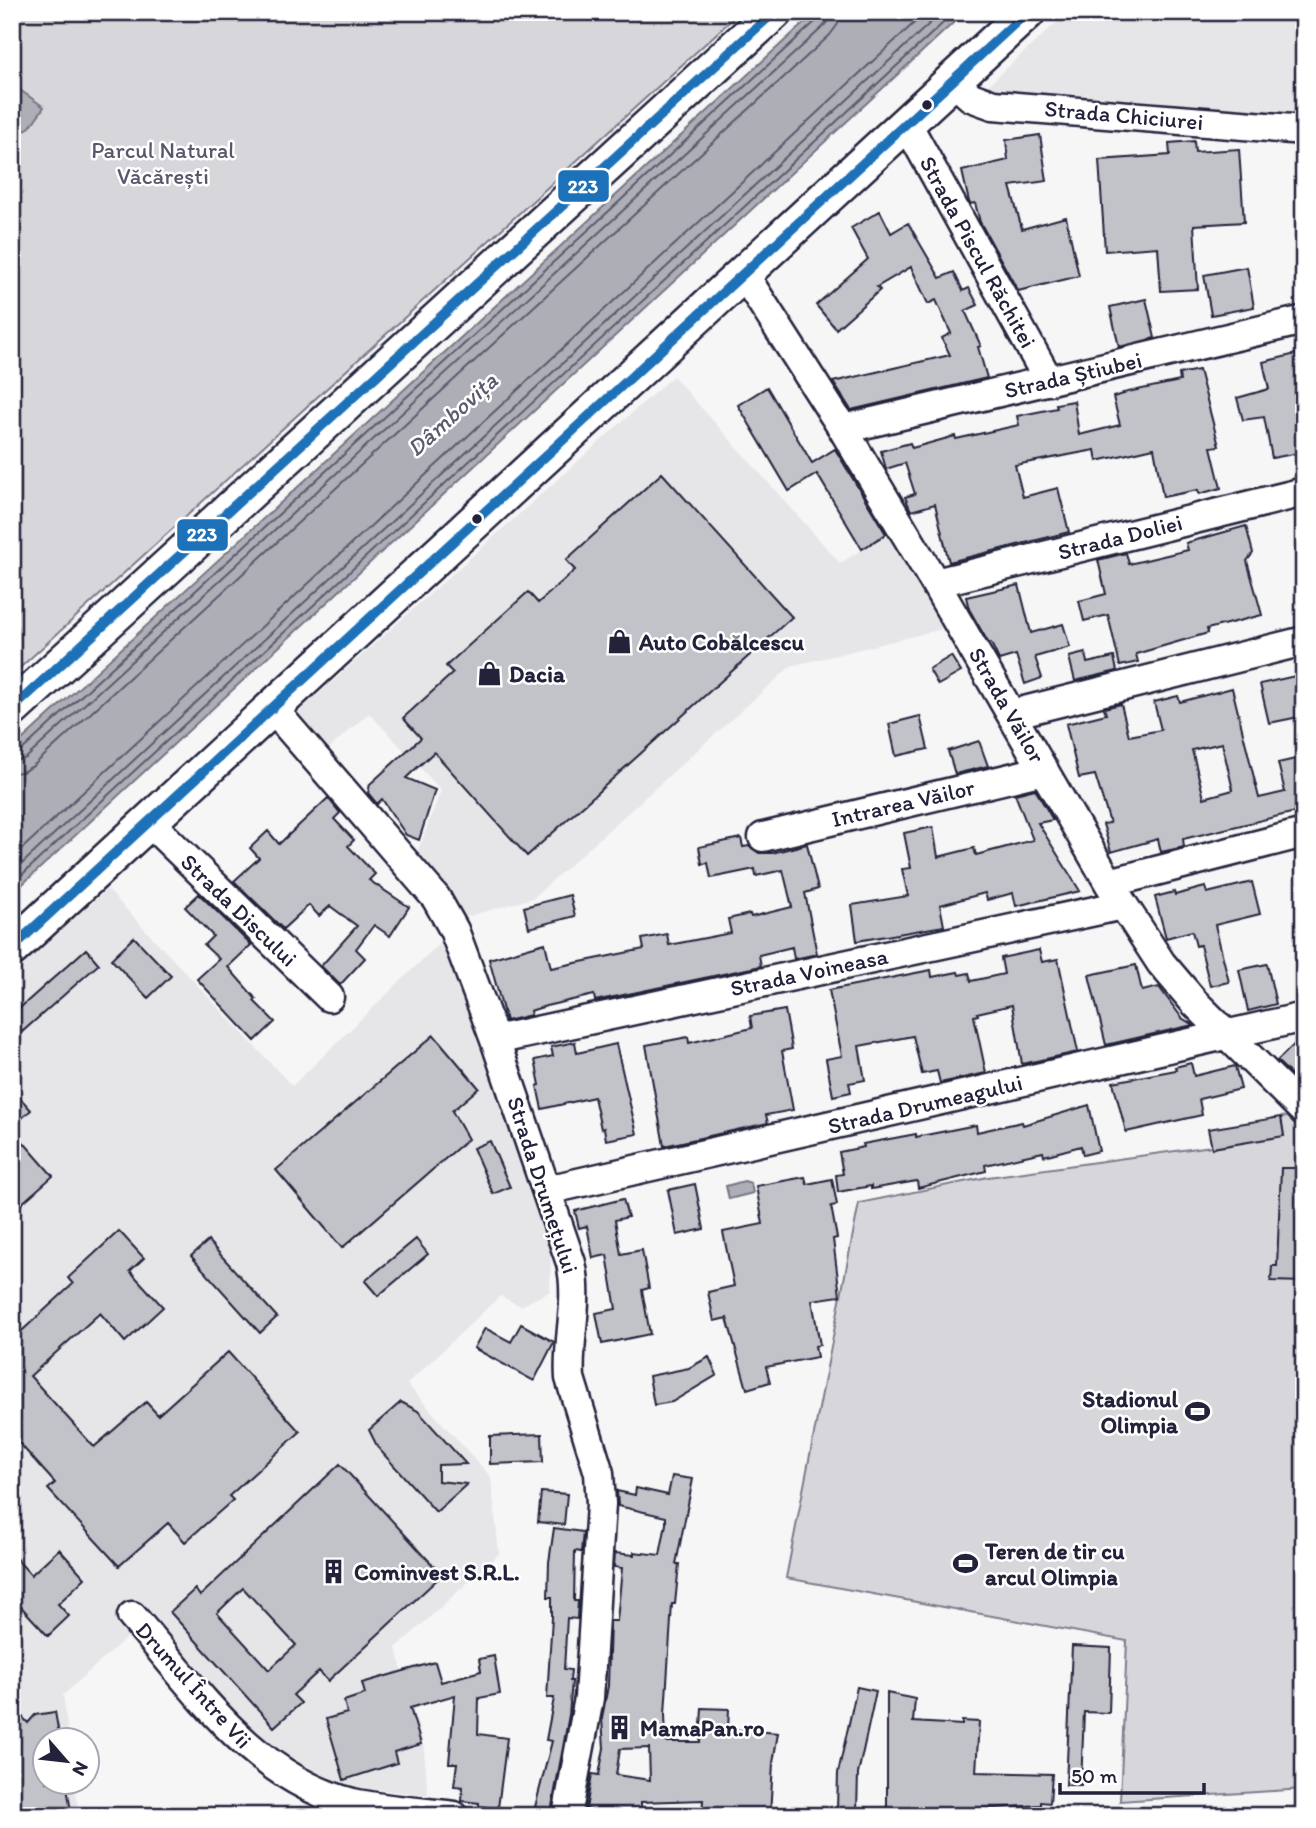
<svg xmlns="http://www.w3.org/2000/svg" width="1316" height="1828" viewBox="0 0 1316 1828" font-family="Itim,sans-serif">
<rect width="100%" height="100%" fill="#f6f6f7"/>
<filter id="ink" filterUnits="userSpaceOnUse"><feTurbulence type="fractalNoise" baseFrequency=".0143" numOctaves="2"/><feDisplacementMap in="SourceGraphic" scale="14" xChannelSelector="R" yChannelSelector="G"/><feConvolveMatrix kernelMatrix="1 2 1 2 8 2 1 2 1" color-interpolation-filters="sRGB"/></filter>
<g filter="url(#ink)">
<path fill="#e6e6e9" d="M1068 12H1304V119L984 89Z
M673 376 840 563 890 533 946 628 791 666 533 898 458 919 414 861 441 790 369 713 327 750 295 715Z
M107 889 292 1086 444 939 551 1248 550 1291 521 1306 500 1296 407 1384 491 1477 499 1554 396 1648 424 1748 428 1795 334 1785 270 1756 146 1620 63 1695 69 1740 46 1741V1783H74L79 1816H12V975Z"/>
<path fill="#d7d7db" stroke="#7c7c8b" stroke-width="2" d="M12 12H740L12 675Z
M1304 1115V1789L1120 1801 1127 1641 786 1578 859 1203 988 1177 1284 1136 1281 1117Z"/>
<path fill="#aeaeb7" stroke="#767685" stroke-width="2" d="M816 12H965L12 894V749Z
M20 90 44 107 30 127 12 138V91Z
M744 1181 751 1183 753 1193 729 1199 726 1186Z"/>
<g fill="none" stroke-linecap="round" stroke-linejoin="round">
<path stroke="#5a5a6d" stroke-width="2" d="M12 754 20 752 817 20 820 12
M12 762 26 758 823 27 828 21 829 12
M12 773 22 772 33 766 830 35 838 24 839 12
M12 858 926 12
M12 873 942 12
M12 884 955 12"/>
</g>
<path fill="#c2c2c9" stroke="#22223b" stroke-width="2" fill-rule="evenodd" d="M1040 135 1047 181 1010 186 1022 229 1066 217 1079 276 1018 291 980 222 975 203 970 204 969 202 962 171 1008 160 1006 140Z
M1194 141 1195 152 1239 149 1244 222 1194 225 1198 289 1161 291 1158 247 1105 251 1099 160 1170 155 1169 143Z
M880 211 891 233 908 223 940 278 954 272 963 291 969 288 978 305 965 311 981 346 978 347 987 378 851 410 833 382 950 355 942 338 951 333 936 300 928 304 911 267 877 287 880 290 836 329 816 305 868 259 851 228Z
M1247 267 1254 307 1211 315 1204 275Z
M1146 299 1155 338 1119 347 1110 307Z
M1304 352V452L1272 458 1264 417 1243 420 1237 398 1269 389 1263 362Z
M1199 370 1219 446 1211 447 1221 488 1199 494 1198 490 1163 497 1154 448 1097 461 1095 450 1015 465 1023 497 1058 488 1069 532 949 562 935 504 911 511 905 497 915 494 905 463 886 469 881 451 910 443 912 448 955 436 956 439 1019 425 1017 416 1057 408 1056 404 1074 401 1079 435 1120 425 1113 397 1124 394 1123 393 1180 381 1179 374Z
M767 387 812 463 835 449 886 534 862 549 817 474 789 491 738 405Z
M662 473 792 617 527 856 434 752 406 778 435 790 419 840 406 835 382 799 377 804 368 793 370 784 421 738 403 718 453 673 446 666 528 592 538 603 575 570 566 560Z
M1246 526 1253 553 1247 561 1262 615 1207 629 1208 633 1136 654 1138 662 1120 666 1108 615 1084 621 1079 601 1106 594 1098 560 1126 553 1129 564 1188 550 1186 543Z
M1019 585 1031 633 1063 624 1070 647 1035 657 1042 678 1025 684 1016 655 999 660 991 643 989 644 969 609 966 597Z
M1085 653 1087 663 1114 657 1117 671 1075 681 1069 657Z
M951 656 961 672 938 685 929 669Z
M1304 674V716L1269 723 1260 684Z
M1232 688 1259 798 1285 792 1278 763 1304 757V810L1183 839 1184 847 1161 852 1158 839 1111 852 1103 824 1110 823 1095 775 1079 778 1066 724 1106 714 1104 708 1121 704 1129 736 1161 730 1154 702 1178 696 1180 702ZM1222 743 1233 790 1204 798 1192 750Z
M920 716 928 749 896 756 889 724Z
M979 741 988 766 955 774 948 751Z
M1035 789 1053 820 1038 823 1080 891 1016 906 1013 893 987 900 985 893 940 905 944 926 857 941 852 905 908 896 902 869 911 868 904 833 933 827 938 857 974 848 976 855 1033 840 1015 794Z
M328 798 340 813 334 819 354 840 348 846 375 874 369 880 409 907 390 936 374 925 356 949 365 958 340 985 321 966 357 926 330 906 319 916 309 905 283 929 234 881 259 858 250 848 268 831 279 844Z
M741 838 743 847 749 846 759 853H772L807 844 818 889 805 893 817 954 794 959 792 947 759 955 761 966 595 1001 594 995 546 1006 530 1011 531 1015 506 1021 489 959 545 943 551 968 644 949 642 939 667 934 669 945 731 933 728 919 750 914 751 917 792 907 783 870 756 876 755 869 711 878 708 863 702 864 699 847Z
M1252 882 1260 914 1215 925 1229 982 1210 986 1200 945 1196 946 1192 931 1166 938 1155 897 1174 892 1175 895 1205 887 1207 893Z
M199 894 251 945 228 967 256 999 254 1001 275 1022 255 1041 197 979 219 959 204 945 213 936 185 907Z
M570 895 575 916 529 928 524 907Z
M134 937 171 976 148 998 111 959Z
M86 949 99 964 22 1032 12 1020V1015Z
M1039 950 1042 962 1058 959 1078 1052 1022 1064 1012 1005 977 1013 978 1015 974 1016 986 1073 940 1083 937 1071 922 1074 913 1036 859 1046 865 1080 849 1083 851 1092 833 1096 826 1059 842 1056 829 990 931 970 932 977 958 972 959 975 969 973 971 981 1004 974 1001 958Z
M1267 964 1276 1004 1248 1011 1239 970Z
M1136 965 1142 991 1159 987 1182 1018 1193 1025 1106 1045 1089 975Z
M785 1010 792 1049 782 1051 793 1110 766 1115 768 1123 664 1146 646 1045 688 1037 689 1043 752 1028 750 1016Z
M434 1035 479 1088 452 1111 468 1139 342 1248 276 1170Z
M1304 1035V1087L1277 1061Z
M575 1042 577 1053 616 1044 637 1134 606 1140 604 1128 601 1129 594 1097 542 1109 537 1086 540 1085 535 1060 553 1056 551 1047Z
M1191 1063 1194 1076 1235 1066 1241 1089 1199 1099 1202 1115 1126 1132 1113 1082 1176 1070 1175 1067Z
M12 1089 31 1110 12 1127Z
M1089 1105 1099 1151 1083 1155 1081 1146 1044 1156 1043 1152 985 1165 986 1171 918 1188 917 1181 871 1189V1186L838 1192 836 1175 843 1174 839 1152 864 1147 863 1144 916 1134V1137L976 1125 977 1132 1022 1122 1023 1125Z
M1281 1117 1284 1136 1212 1148 1208 1129Z
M12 1129 53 1176 12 1212Z
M490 1141 510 1187 493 1194 473 1148Z
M1281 1168H1303L1304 1282 1271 1281 1272 1266H1277Z
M805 1177 807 1184 832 1179 837 1205 831 1206 837 1238 833 1239 840 1296 812 1300 820 1345 815 1346 817 1357 766 1367 770 1382 747 1389 727 1318 714 1321 708 1292 734 1286 723 1232 763 1224 756 1186Z
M695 1184 704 1229 677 1235 668 1190Z
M623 1199 628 1217 615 1220 621 1254 642 1250 649 1288 642 1290 650 1334 602 1344 596 1313 616 1309 607 1255 593 1258 587 1226 579 1228 575 1211Z
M119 1231 144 1258 130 1271 163 1307 125 1342 100 1313 30 1376 94 1447 146 1402 158 1415 228 1352 300 1432 229 1496 233 1500 185 1542 168 1523 119 1566 48 1489 55 1483 12 1435V1340L73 1284 68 1278Z
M416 1239 428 1254 378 1296 365 1281Z
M208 1241 277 1317 260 1333 191 1256Z
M521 1324 554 1342 534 1381 474 1348 485 1328 511 1342Z
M709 1357 717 1375 672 1402 654 1405 649 1376 689 1368Z
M401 1402 418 1411 466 1464 438 1465V1481L467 1484 436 1512 378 1448 369 1430Z
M542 1434 543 1462 490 1464V1436Z
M340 1464 442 1575 328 1681 319 1671 293 1695 301 1703 274 1727 170 1612 195 1589 200 1596ZM243 1588 296 1645 269 1670 217 1613Z
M672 1476 693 1479 676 1564H679L675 1604H672L665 1714 666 1742H700L702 1708 729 1709 728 1729 778 1733 773 1763 770 1816H702L703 1800 641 1802V1816H613L614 1814 586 1809 592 1774 599 1775 604 1748 602 1718 608 1686 610 1621H617L622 1568 614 1567 615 1553 634 1555V1552L660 1555 666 1524V1517L618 1506 617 1491 635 1495 636 1488 668 1495ZM649 1748 650 1780 616 1775 620 1749Z
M541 1492 567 1494 564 1525 538 1522Z
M554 1528 583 1532 581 1552 575 1551 574 1601H578L577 1619 567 1618 564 1669 571 1670 570 1681H572L569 1715 551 1812 535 1807 552 1741 546 1740 554 1698H547L552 1617V1597H548L549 1562Z
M59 1549 85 1578 58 1604 69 1616 48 1636 12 1597V1554L31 1575Z
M1072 1646 1111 1648 1109 1713 1084 1712 1081 1785H1066Z
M494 1656 500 1694 479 1698 478 1734 507 1738 498 1808 479 1806V1803L462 1801 463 1787 454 1786 457 1763H449L455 1695 410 1708 421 1744 394 1752 397 1763 344 1780 326 1719 347 1713 344 1701 365 1694 362 1683 435 1662 441 1682 481 1671 479 1659Z
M857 1687 876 1691 858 1774 857 1810H837L838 1773Z
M887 1693 915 1699 913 1722 962 1725V1721L979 1722 976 1772 1052 1774 1050 1803 1041 1802V1805L965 1810V1808L903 1811V1816H887Z
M12 1706 28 1723 35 1715 55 1712 60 1740H46V1782H66L71 1811 39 1816H12Z"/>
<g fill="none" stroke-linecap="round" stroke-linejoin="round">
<defs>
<path id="minor" d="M953 81 971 97 993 105 1304 130
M907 124 1049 381
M743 273 843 429 935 583 1109 883 1161 963 1195 1003 1304 1111
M843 429 1304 320
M935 583 1304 492
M272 708 436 898 454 930 495 1040 571 1263C580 1301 567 1340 570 1378L599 1473 601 1504 589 1698 567 1816
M1012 714 1304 641
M149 822 329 997
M763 837 1044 770
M1109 883 1304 833
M495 1040 1123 905
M547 1190 1304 1017
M132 1616C195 1688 254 1779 353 1803 385 1810 421 1812 454 1816"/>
<path id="major" d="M12 709 774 12
M12 948 1027 12"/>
</defs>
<use href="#minor" stroke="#22223b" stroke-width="33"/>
<use href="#major" stroke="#22223b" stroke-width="40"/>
<use href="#minor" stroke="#fff" stroke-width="28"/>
<use href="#major" stroke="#fff" stroke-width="35"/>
<defs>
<path id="bus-1" d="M12 709 774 12
M12 948 1027 12"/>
</defs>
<use href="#bus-1" stroke="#fff" stroke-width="16"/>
<use href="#bus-1" stroke="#1d71b8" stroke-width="10"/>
</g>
</g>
<defs>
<symbol id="shop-bare" viewBox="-9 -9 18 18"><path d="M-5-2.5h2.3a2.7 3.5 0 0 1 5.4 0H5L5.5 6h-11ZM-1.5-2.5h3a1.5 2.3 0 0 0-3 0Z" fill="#22223b" stroke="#fff" stroke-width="2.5" paint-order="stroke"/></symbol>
<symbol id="stadium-bare" viewBox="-9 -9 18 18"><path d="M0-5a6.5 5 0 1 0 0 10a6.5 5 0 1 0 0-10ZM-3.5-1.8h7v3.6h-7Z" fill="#22223b" stroke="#fff" stroke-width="2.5" paint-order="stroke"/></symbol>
<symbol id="building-bare" viewBox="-9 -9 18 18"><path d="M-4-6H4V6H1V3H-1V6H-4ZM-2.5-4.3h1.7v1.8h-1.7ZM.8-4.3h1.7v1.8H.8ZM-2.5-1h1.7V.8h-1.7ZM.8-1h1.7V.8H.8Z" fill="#22223b" stroke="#fff" stroke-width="2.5" paint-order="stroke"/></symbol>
</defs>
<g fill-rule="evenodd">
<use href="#shop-bare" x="602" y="624" width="35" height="35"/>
<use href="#shop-bare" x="472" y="656" width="35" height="35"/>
<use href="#stadium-bare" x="1180" y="1394" width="35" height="35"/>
<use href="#stadium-bare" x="948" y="1546" width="35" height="35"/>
<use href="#building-bare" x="316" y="1554" width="35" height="35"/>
<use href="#building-bare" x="602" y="1710" width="35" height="35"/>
</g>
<g fill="#22223b" stroke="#fff" stroke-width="2.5">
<circle cx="927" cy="105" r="6"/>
<circle cx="477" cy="519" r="6"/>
</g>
<g text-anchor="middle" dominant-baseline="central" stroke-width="5" stroke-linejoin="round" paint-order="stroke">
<g font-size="23" fill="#22223b" stroke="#fff">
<text transform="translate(1124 115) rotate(5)">Strada Chiciurei</text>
<text transform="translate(978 252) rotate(61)">Strada Piscul Răchitei</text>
<text transform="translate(1073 375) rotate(-13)">Strada Știubei</text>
<text transform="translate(1120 537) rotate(-14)">Strada Doliei</text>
<text transform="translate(1007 705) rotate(60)">Strada Văilor</text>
<text transform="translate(903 803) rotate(-13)">Intrarea Văilor</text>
<text transform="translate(239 910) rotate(44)">Strada Discului</text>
<text transform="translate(809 972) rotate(-12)">Strada Voineasa</text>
<text transform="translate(925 1104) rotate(-13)">Strada Drumeagului</text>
<text transform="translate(543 1185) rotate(72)">Strada Drumețului</text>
<text transform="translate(194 1685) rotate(48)">Drumul Între Vii</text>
</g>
<g font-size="23" fill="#58586b" stroke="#fff">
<text x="163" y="150">Parcul Natural<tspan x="163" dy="26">Văcărești</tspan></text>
</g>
<g font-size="23" font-weight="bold" fill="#22223b" stroke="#fff" text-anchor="start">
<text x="639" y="642">Auto Cobălcescu</text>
<text x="509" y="674">Dacia</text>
<text x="1178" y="1399" text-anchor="end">Stadionul<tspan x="1178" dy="26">Olimpia</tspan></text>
<text x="985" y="1551">Teren de tir cu<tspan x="985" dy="26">arcul Olimpia</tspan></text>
<text x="354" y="1572">Cominvest S.R.L.</text>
<text x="640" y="1728">MamaPan.ro</text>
</g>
<g font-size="24" font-style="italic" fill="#5a5a6d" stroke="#fff">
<text transform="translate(452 414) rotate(-42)">Dâmbovița</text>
</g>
</g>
<g stroke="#fff" stroke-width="2.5">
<rect x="557" y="169" width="53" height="34" rx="7" fill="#1d71b8"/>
<rect x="176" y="518" width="53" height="34" rx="7" fill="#1d71b8"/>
</g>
<g font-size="19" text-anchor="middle" font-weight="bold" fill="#fff">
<text x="583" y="193">223</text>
<text x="202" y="541">223</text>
</g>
<rect width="1316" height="1828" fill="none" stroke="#fff" stroke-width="42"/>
<rect x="21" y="21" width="1274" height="1786" fill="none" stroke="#22223b" stroke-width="2.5" filter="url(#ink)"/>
<g transform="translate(66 1761) rotate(118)"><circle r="33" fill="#ffffff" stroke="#a7a7b1" stroke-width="2"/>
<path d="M0-5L12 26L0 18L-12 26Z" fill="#22223b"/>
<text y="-10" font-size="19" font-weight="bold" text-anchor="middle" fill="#22223b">N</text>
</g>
<path d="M1060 1783v10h144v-10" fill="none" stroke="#22223b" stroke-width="3.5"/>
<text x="1071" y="1783" font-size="21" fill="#22223b" stroke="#ffffff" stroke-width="5" paint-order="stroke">50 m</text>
</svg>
